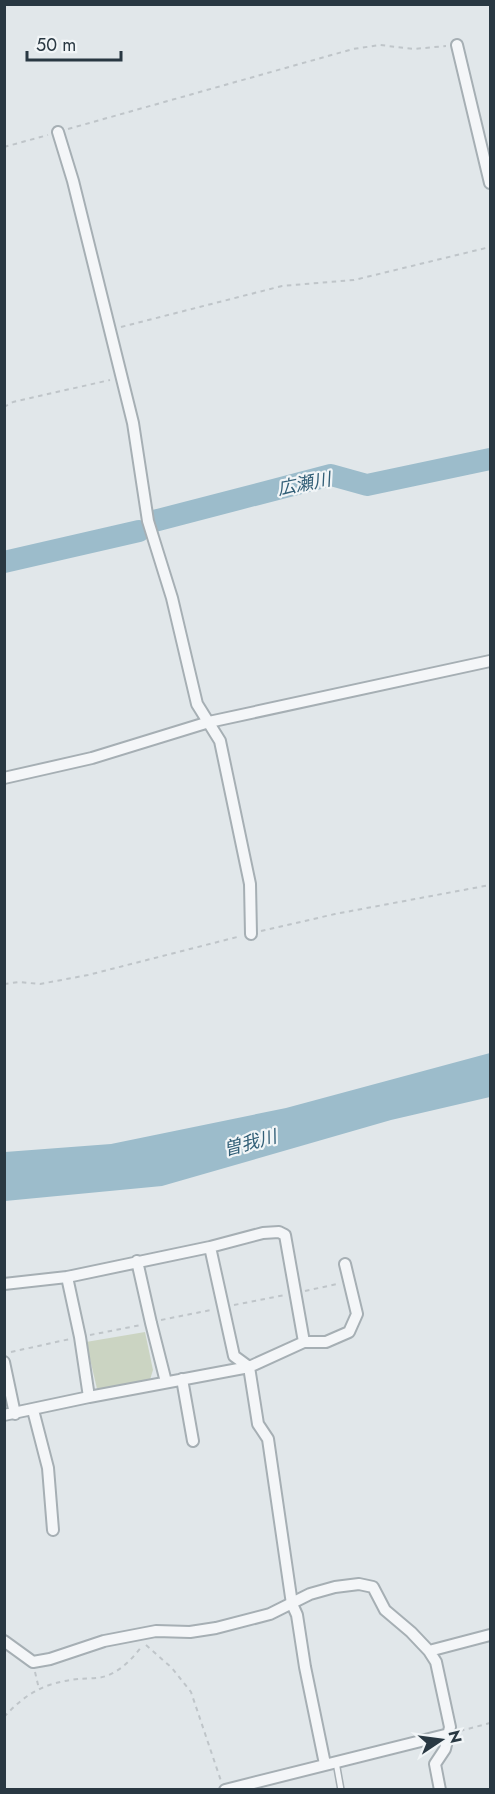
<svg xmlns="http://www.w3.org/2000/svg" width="495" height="1794" viewBox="0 0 495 1794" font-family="Jost,'Noto Sans JP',sans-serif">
<rect width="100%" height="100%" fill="#e1e7ea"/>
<path fill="#cbd4c2" d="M145 1332 153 1370 149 1383 98 1393 86 1342Z"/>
<path fill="#9cbccb" d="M490 1053V1097L391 1120 162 1186 5 1201V1152L111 1144 286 1108Z"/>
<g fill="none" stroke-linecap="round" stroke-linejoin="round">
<path stroke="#9cbccb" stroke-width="22" d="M154 521 331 475 367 485 490 459
M4 562 139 531"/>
<defs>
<path id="service" d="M336 1762 341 1790"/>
<path id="minor" d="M457 45 490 183
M58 132 73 181 133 423 148 521 172 598 197 704 220 741 250 884 251 934
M4 778 92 758 209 722 490 661
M210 1247 234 1356 249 1367 258 1424 268 1439 292 1604 297 1615 305 1667 325 1764
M137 1261 151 1323 166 1382
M67 1277 80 1337 89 1397
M4 1284 67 1277 210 1247 263 1233 279 1232 285 1235 304 1342 249 1367 89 1397 4 1415
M304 1342H326L349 1332 357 1314 345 1264
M4 1362 15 1414
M182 1379 193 1441
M33 1410 48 1468 53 1530
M4 1641 33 1662 50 1659 104 1641 156 1631 190 1632 216 1628 270 1614 310 1594 335 1587 359 1584 373 1587 385 1610 411 1632 429 1651 436 1662 450 1727 445 1749 435 1764 440 1790
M429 1651 490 1635
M225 1790 449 1734"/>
</defs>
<use href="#service" stroke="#a6afb4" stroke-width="8"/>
<use href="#minor" stroke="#a6afb4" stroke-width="14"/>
<path stroke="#bfc5c9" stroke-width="2" stroke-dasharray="4.5 4.5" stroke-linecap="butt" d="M68 129 353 49 380 45 414 49 446 46
M4 147 48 135
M121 327 282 286 354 280 490 247
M4 407 13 402 110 380
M261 931 335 914 490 885
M4 984 19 982 40 984 88 975 241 936
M305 1291 337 1284
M234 1305 285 1295
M161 1320 211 1310
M90 1335 141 1325
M11 1352 70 1339
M146 1645 172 1668 191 1692 221 1781
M35 1672 39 1689
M4 1717C27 1692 45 1683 78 1679 87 1678 98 1679 106 1676 121 1671 133 1658 142 1646
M460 1731 490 1723"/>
<use href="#service" stroke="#f4f6f8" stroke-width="5"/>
<use href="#minor" stroke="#f4f6f8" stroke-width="10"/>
</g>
<g text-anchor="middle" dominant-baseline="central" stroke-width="4.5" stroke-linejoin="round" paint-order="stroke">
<g font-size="18" font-style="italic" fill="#325f77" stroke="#f1f5f7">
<text transform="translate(304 484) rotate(-11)">広瀬川</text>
<text transform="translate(250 1143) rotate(-15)">曽我川</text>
</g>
</g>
<rect width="495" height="1794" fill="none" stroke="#293842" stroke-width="12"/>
<g transform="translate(441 1740) rotate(77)" stroke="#f1f5f7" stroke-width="4.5" paint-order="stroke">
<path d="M0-4.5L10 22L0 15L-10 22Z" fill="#293842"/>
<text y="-9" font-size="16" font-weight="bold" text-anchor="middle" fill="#293842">N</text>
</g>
<path d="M27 51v9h94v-9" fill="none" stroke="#293842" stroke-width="3"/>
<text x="36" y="51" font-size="18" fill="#293842" stroke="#f1f5f7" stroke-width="4.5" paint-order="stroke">50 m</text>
</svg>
